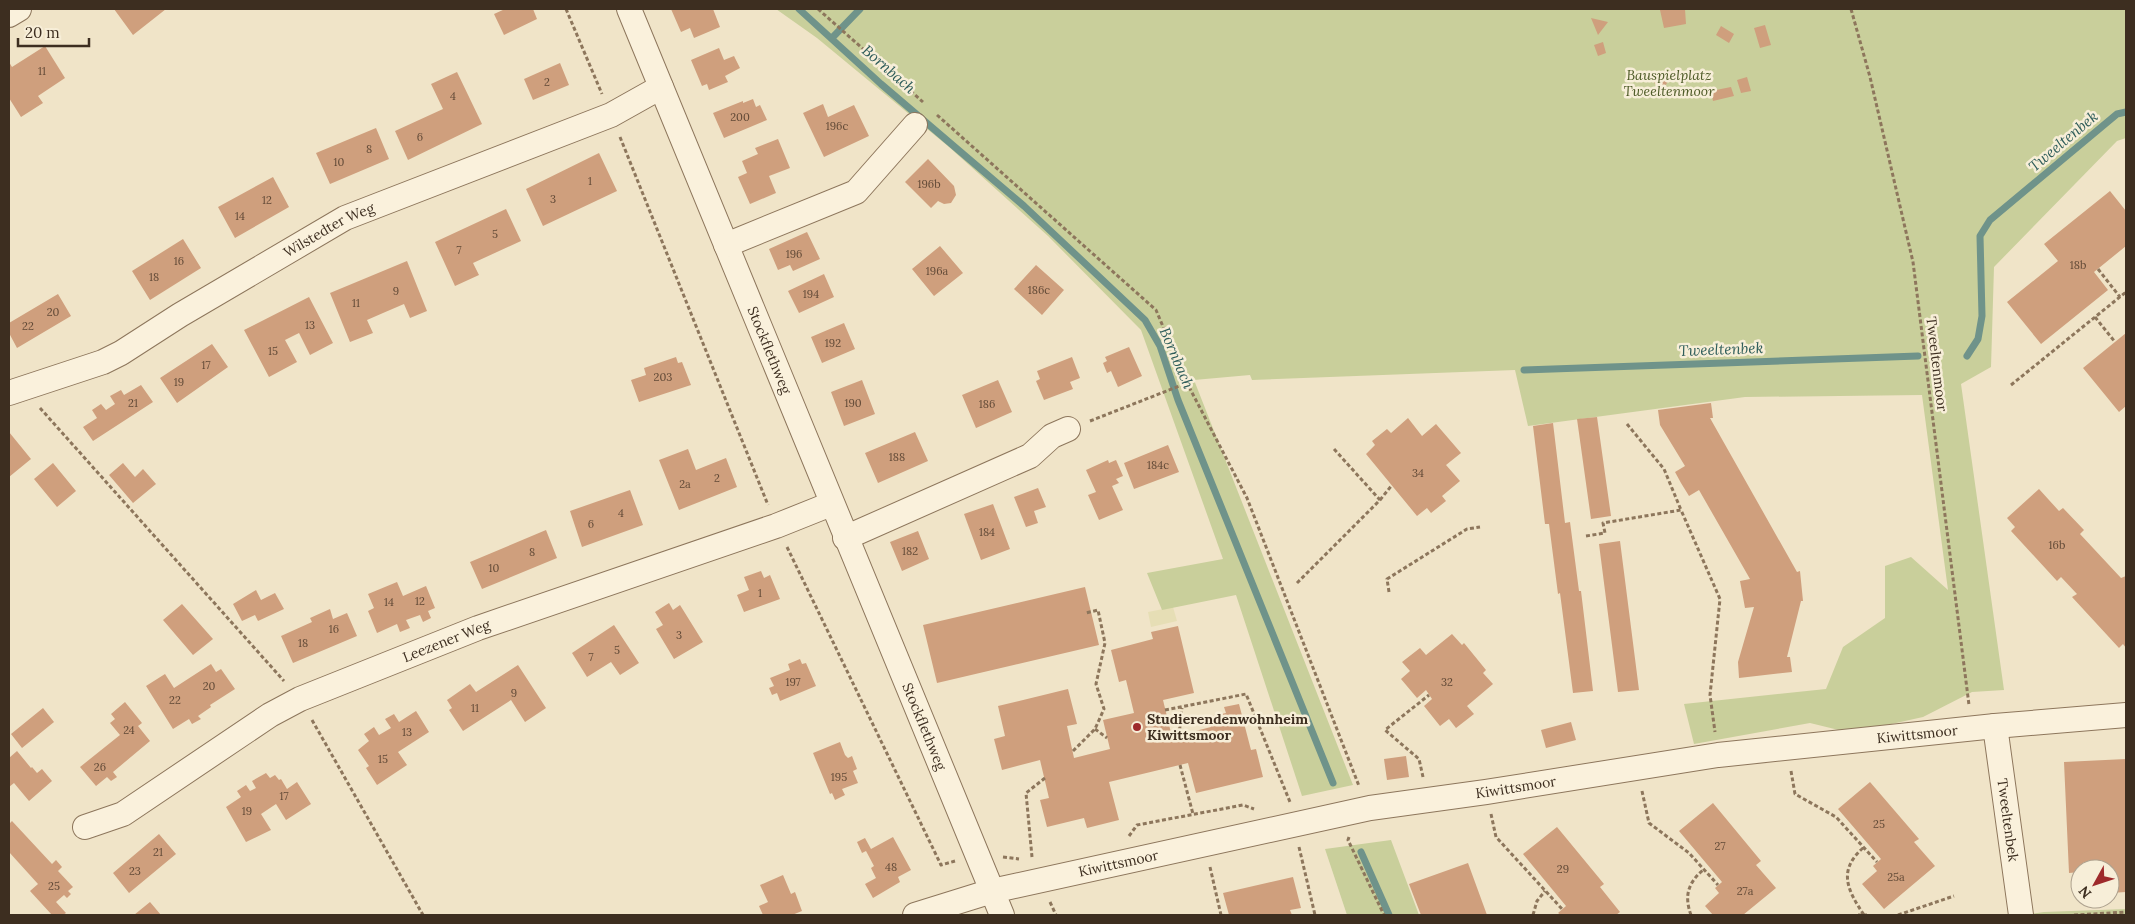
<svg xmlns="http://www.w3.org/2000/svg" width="2135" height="924" viewBox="0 0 2135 924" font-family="Lora,serif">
<rect width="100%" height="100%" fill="#f0e4c8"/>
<path fill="#e6deb5" d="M1173 607 1177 621 1151 627 1148 612Z"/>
<path fill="#c9cf9b" d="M776 9H2126V138L2117 141 1994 267 1991 367 1961 384 2004 690 1972 692 1923 717 1851 733 1810 723 1694 744 1684 704 1826 689 1843 647 1885 618V566L1911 557 1948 590 1922 395 1745 397 1528 426 1515 370 1252 380 1250 375 1194 380 1353 785 1302 796 1236 595 1162 610 1147 573 1223 559 1141 330 1048 236 949 147 817 38Z
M1391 840 1419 915H1347L1325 849Z
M2126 909V915H2023L2044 912Z"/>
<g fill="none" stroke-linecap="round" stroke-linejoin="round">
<path stroke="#6f938a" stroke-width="7" d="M799 9 881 84 1024 206 1145 320 1160 346 1178 400 1333 783
M832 38 860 9
M1967 356 1978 339 1982 316 1980 236 1990 220 2117 114 2126 112
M1524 370 1918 356
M1361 852 1389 915"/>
</g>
<path fill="#cf9f7d" d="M114 9H166L133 35Z
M505 9H533L537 19 504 35 494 14Z
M671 9H713L720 27 694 38 690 28 681 32Z
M1663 9H1685L1686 24 1664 28 1660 10Z
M1591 18 1608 22 1598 35Z
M1765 25 1771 45 1760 48 1754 28Z
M1721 26 1734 34 1729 43 1716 35Z
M1603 42 1606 53 1598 56 1594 45Z
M45 46 65 78 38 96 43 103 21 117 9 98V62L12 67Z
M719 48 724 60 734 56 740 68 725 76 728 82 709 90 707 84 702 86 691 60Z
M560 63 569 85 533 100 524 79Z
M1662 71 1671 77 1663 89 1654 83Z
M457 72 482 124 408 160 395 131 443 109 431 84Z
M1747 77 1751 91 1741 93 1737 80Z
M1731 87 1734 96 1713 101 1711 91Z
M753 99 756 107 760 105 767 120 724 138 713 113 743 101V103Z
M823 104 828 117 854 105 869 136 824 157 803 113Z
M376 128 389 159 330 184 316 153Z
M778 139 790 168 769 176 776 193 750 204 738 177 747 173 742 161 758 154 755 148Z
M599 153 617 191 543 226 526 189Z
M928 159 954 186 956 195 951 203 944 204 938 201 931 208 905 182Z
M273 177 289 207 235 238 218 207Z
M2110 191 2126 211V246L2094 272 2108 290 2041 344 2007 302 2058 261 2044 244Z
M506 209 521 241 473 263 479 275 455 286 435 242Z
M807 232 820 259 793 271 790 265 778 270 769 249Z
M183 239 201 268 150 300 132 271Z
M940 246 963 273 934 296 912 269Z
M407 261 427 311 410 318 404 304 383 313 367 320 373 333 350 342 330 293Z
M1036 265 1064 290 1042 315 1014 289Z
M824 274 834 297 799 313 788 291Z
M58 294 71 316 17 348 9 333V323Z
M309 297 333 343 310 355 299 333 285 340 297 362 269 377 244 330Z
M844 323 855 349 822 363 811 337Z
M2126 333V406L2119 412 2083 368Z
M212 344 228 367 177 403 160 378Z
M1129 347 1142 376 1118 387 1111 371 1107 373 1103 363 1107 361 1105 357Z
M676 357 678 363 682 362 691 385 639 402 631 380 646 375 644 368Z
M1072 357 1080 378 1070 382 1073 389 1044 400 1036 381 1040 379 1037 371Z
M862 380 875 414 844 426 831 392Z
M998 380 1012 412 976 428 962 395Z
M141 385 153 402 93 441 83 427 97 418 92 410 101 404 106 410 115 404 110 396 121 390 124 395Z
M1711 403 1713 418H1710L1797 572 1800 571 1803 601H1801L1787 657H1790L1792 672 1739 678 1738 662 1754 607 1745 608 1740 581 1750 579 1699 490 1689 496 1681 483 1675 472 1685 466 1660 425 1658 410Z
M1597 417 1611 516 1591 519 1577 419Z
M1408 418 1422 436 1436 424 1461 453 1446 465 1460 481 1442 496 1446 501 1431 513 1427 508 1417 516 1366 454 1375 445 1372 441 1387 429 1391 433Z
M1553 423 1565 523 1570 522 1579 591H1581L1593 691 1573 693 1560 593 1558 594 1549 524H1545L1533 426Z
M9 432 31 459 9 477Z
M915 432 928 461 878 483 865 453Z
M1168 445 1179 472 1134 489 1124 463Z
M688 449 696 470 726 458 737 487 679 510 659 460Z
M1108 460 1109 463 1116 460 1123 476 1116 479 1119 483 1112 486 1123 510 1099 520 1088 495 1096 492 1086 470Z
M53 463 76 491 57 507 34 479Z
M123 463 135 477 143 469 156 484 133 503 109 475Z
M1038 488 1046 507 1034 511 1038 523 1026 527 1014 497Z
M2039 489 2059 511 2063 508 2084 530 2080 534 2121 578 2126 576V648L2123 644 2119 648 2072 597 2077 594 2061 577 2057 581 2011 531 2015 527 2007 518Z
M630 490 643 525 582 547 570 511Z
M993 504 1010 549 981 560 964 514Z
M546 530 557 558 482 589 470 562Z
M918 531 929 559 902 571 890 542Z
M1620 541 1639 690 1618 692 1599 544Z
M761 571 764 578 770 575 780 599 744 612 737 595 749 590 744 577Z
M397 582 403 596 426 586 435 608 428 611 431 618 423 622 420 615 406 620 410 628 400 632 397 624 377 633 368 611 374 608 368 594Z
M1085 587 1099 645 937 683 923 625Z
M256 590 261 600 275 593 284 609 258 621 255 615 242 621 233 604Z
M669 603 673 610 680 605 703 642 674 659 656 629 663 625 655 612Z
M182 604 213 639 193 655 163 620Z
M330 609 333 619 347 613 357 636 293 663 281 636 312 622 310 618Z
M614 625 639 663 620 675 611 662 587 677 572 653Z
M1178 626 1194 693 1163 700 1172 737 1211 727 1208 717 1226 713 1224 707 1239 704 1251 750 1256 749 1263 777 1196 793 1188 763 1109 782 1119 820 1087 828 1084 818 1047 827 1040 800 1049 798 1040 760 1002 770 994 739 1005 736 998 706 1068 689 1077 724 1067 726 1074 758 1110 749 1103 720 1134 713 1126 680 1119 682 1111 650 1153 639 1151 632Z
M1452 634 1462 645 1464 643 1486 670 1483 673 1493 684 1467 706 1474 714 1456 728 1449 719 1440 726 1424 706 1432 699 1426 690 1417 698 1401 679 1410 671 1402 662 1420 648 1426 655Z
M800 659 802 664 806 663 816 686 780 701 777 693 772 695 769 688 774 686 770 678 790 670 788 664Z
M211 664 216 672 221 669 235 689 210 705 211 707 198 716 201 719 192 724 189 719 173 729 146 686 165 674 174 688Z
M518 665 546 708 525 722 511 700 463 731 449 710 452 708 447 700 470 684 476 692Z
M125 702 142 723 138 726 150 741 113 772 117 777 111 781 107 777 96 786 80 767 120 735 110 723 115 719 111 714Z
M43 708 54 722 22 748 11 734Z
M416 711 429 732 398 752 407 765 377 785 366 768 369 766 358 750 369 741 364 734 374 727 379 735 391 728 385 719 394 714 399 722Z
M1571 722 1576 740 1546 748 1541 730Z
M840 742 845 755 848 758 852 756 857 769 853 771 858 783 842 789 845 795 835 800 832 793 830 794 813 753Z
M17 751 31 768 32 767 37 773 42 769 52 781 29 801 14 783 9 787V758Z
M1406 756 1409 777 1387 780 1384 759Z
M2126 759V892L2110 893V869H2080V872L2069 873 2064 762Z
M266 773 270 778 275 775 279 780 281 779 287 789 297 782 311 804 286 820 276 804 261 814 271 830 246 842 226 807 241 797 237 791 246 785 250 791 256 788 252 781Z
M1870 782 1919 839 1914 842 1935 866 1884 909 1862 884 1877 871 1873 866 1881 859 1838 809Z
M1713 803 1761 861 1756 865 1776 888 1743 915H1713L1705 906 1719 893 1715 888 1722 882 1679 831Z
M12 821 52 864 56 860 62 867 58 871 73 887 68 891 71 894 67 898 64 895 56 902 66 913 63 915H52L30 891 38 884 9 852V824Z
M1557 827 1604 884 1600 887 1620 912 1616 915H1561L1558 913 1566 906 1523 854Z
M159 834 176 854 129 893 113 873Z
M893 837 911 870 898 877 900 882 873 898 865 884 876 878 871 868 874 866 866 851 862 853 857 842 865 838 871 849Z
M1468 863 1487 915H1421L1409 884Z
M783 875 791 894 795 892 802 911 792 915H763L759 906 768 902 760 885Z
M1293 877 1301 908 1290 910 1292 915H1229L1223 893Z
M150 902 161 915H134Z"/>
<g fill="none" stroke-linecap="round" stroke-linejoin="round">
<defs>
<g id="street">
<path id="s1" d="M629 9 1002 915"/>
<path d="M9 15 19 9"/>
<path d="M726 245 856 192 915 125"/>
<path id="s2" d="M9 393 103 362 121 353 180 315 345 218 611 115 661 87"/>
<path d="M845 538 1030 456 1052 436 1068 429"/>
<path id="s3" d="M1995 726 2021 915"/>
<path id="s4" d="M85 827 123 814 270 715 300 699 478 628 776 526 831 504"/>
<path id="s5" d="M915 915 992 891 1370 808 1486 792 1718 755 1995 726 2126 715"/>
</g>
</defs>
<use href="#street" stroke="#8d765c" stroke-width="26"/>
<path stroke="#8d765c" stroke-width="3" stroke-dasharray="4 2.5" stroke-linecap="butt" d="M566 9 602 94
M818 9 923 102
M1851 9 1870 77 1913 262 1969 705
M937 115 1156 310 1187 383 1247 498 1359 786
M620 137 768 505
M2098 269 2120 297
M2095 317 2115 342
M2011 385 2126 292
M40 408 284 681
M1090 421 1187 383
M1627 424 1664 469 1681 510
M1380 500 1392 485
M1586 536 1605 533 1603 523 1681 510 1720 599 1710 695 1715 732
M787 547 941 865 955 861
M1297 583 1380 500 1334 449
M1389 592 1387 579 1467 529 1480 527
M1165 710 1246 694 1290 802
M312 720 423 915
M1095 729 1107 738
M1179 735 1182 708
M1073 751 1095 729 1104 709 1096 684 1105 643 1098 610 1086 613
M1180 765 1193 814
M1791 771 1795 794 1836 817 1877 862
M1423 777 1419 759 1385 730 1429 695
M1642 791 1649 823 1689 853 1718 885
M1491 814 1496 837 1562 909
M1129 836 1137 825 1243 805 1254 809
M1349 837 1348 840 1384 915
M1299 847 1315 915
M1863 848C1837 871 1848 891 1864 915
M1003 857 1019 859
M1032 857 1026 793 1045 778
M1210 867 1221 915
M1050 902 1056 915
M1533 915 1537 901 1545 891
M1691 915C1684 896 1688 883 1703 870
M1858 915H1867
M1898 915 1954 896
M2074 915 2126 912"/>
<use href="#street" stroke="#faf1dc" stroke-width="24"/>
</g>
<circle fill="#9e2a2b" stroke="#f7eed8" stroke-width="2" cx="1137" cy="727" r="5"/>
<g text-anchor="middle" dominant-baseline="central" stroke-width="5" stroke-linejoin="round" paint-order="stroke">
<g font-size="11" fill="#624a37">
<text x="42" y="71">11</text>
<text x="547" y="82">2</text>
<text x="453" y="96">4</text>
<text x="740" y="117">200</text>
<text x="837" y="126">196c</text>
<text x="420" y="137">6</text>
<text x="369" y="149">8</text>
<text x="339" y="162">10</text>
<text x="590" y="181">1</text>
<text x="929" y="184">196b</text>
<text x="553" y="199">3</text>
<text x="267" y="200">12</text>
<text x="240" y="216">14</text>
<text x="495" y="234">5</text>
<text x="459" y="250">7</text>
<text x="794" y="254">196</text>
<text x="179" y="261">16</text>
<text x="2078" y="265">18b</text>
<text x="937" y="271">196a</text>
<text x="154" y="277">18</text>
<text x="1039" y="290">186c</text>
<text x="396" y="291">9</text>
<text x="811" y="294">194</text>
<text x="356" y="303">11</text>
<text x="53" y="312">20</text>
<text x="310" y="325">13</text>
<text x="28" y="326">22</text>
<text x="833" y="343">192</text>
<text x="273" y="351">15</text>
<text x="206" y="365">17</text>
<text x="663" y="377">203</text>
<text x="179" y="382">19</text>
<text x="133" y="403">21</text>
<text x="853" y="403">190</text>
<text x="987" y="404">186</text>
<text x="897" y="457">188</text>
<text x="1158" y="465">184c</text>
<text x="1418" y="473">34</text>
<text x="717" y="478">2</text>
<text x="685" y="484">2a</text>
<text x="621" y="513">4</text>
<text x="591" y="524">6</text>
<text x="987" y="532">184</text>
<text x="2057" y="545">16b</text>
<text x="910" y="551">182</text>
<text x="532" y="552">8</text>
<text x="494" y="568">10</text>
<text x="760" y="593">1</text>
<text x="420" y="601">12</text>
<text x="389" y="602">14</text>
<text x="334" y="629">16</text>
<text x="679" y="635">3</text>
<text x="303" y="643">18</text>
<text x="617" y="650">5</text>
<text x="591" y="657">7</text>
<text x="793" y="682">197</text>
<text x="1447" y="682">32</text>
<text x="209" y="686">20</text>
<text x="514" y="693">9</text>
<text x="175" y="700">22</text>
<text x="475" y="708">11</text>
<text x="129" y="730">24</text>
<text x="407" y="732">13</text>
<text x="383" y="759">15</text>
<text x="100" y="767">26</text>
<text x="839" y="777">195</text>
<text x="284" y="796">17</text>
<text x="247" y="811">19</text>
<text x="1879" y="824">25</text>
<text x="1720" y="846">27</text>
<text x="158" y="852">21</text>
<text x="891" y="867">48</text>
<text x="1563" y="869">29</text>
<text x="135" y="871">23</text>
<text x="1896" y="877">25a</text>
<text x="54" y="886">25</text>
<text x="1745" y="891">27a</text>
</g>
<g font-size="14" font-style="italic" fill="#4d5a26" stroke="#f7eed8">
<text x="1669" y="75">Bauspielplatz<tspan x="1669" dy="16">Tweeltenmoor</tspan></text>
</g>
<g font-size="14" fill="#3d2e20" stroke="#f7eed8">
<text stroke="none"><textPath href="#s2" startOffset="361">Wilstedter Weg</textPath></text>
<text stroke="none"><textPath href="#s1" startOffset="369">Stockflethweg</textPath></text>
<text transform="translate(1937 364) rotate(83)">Tweeltenmoor</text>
<text stroke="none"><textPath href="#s4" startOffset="409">Leezener Weg</textPath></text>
<text stroke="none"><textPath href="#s1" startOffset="776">Stockflethweg</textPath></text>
<text stroke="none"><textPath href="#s5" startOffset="1020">Kiwittsmoor</textPath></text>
<text stroke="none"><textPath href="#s5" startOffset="615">Kiwittsmoor</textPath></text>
<text stroke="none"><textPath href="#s3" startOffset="95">Tweeltenbek</textPath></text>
<text stroke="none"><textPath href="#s5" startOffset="210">Kiwittsmoor</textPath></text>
</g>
<g font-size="14" font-weight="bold" fill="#3d2e20" stroke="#f7eed8" text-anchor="start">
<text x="1147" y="719">Studierendenwohnheim<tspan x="1147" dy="16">Kiwittsmoor</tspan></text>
</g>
<g font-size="15" font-style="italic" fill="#2f5d5a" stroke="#f7eed8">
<text transform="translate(889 69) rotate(41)">Bornbach</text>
<text transform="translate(2063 141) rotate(-40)">Tweeltenbek</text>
<text transform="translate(1721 349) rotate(-2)">Tweeltenbek</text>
<text transform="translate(1177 358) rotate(67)">Bornbach</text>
</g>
</g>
<rect width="2135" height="924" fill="none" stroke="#3d2e20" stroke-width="20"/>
<g transform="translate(2095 884) rotate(230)"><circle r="24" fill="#f7eed8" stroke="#ada18e"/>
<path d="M0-4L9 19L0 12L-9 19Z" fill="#9e2a2b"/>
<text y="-8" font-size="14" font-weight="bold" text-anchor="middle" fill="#3d2e20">N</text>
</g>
<path d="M18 38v8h71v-8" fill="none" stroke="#3d2e20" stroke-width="2.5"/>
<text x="25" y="38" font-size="15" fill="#3d2e20" stroke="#f7eed8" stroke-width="4" paint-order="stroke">20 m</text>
</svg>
